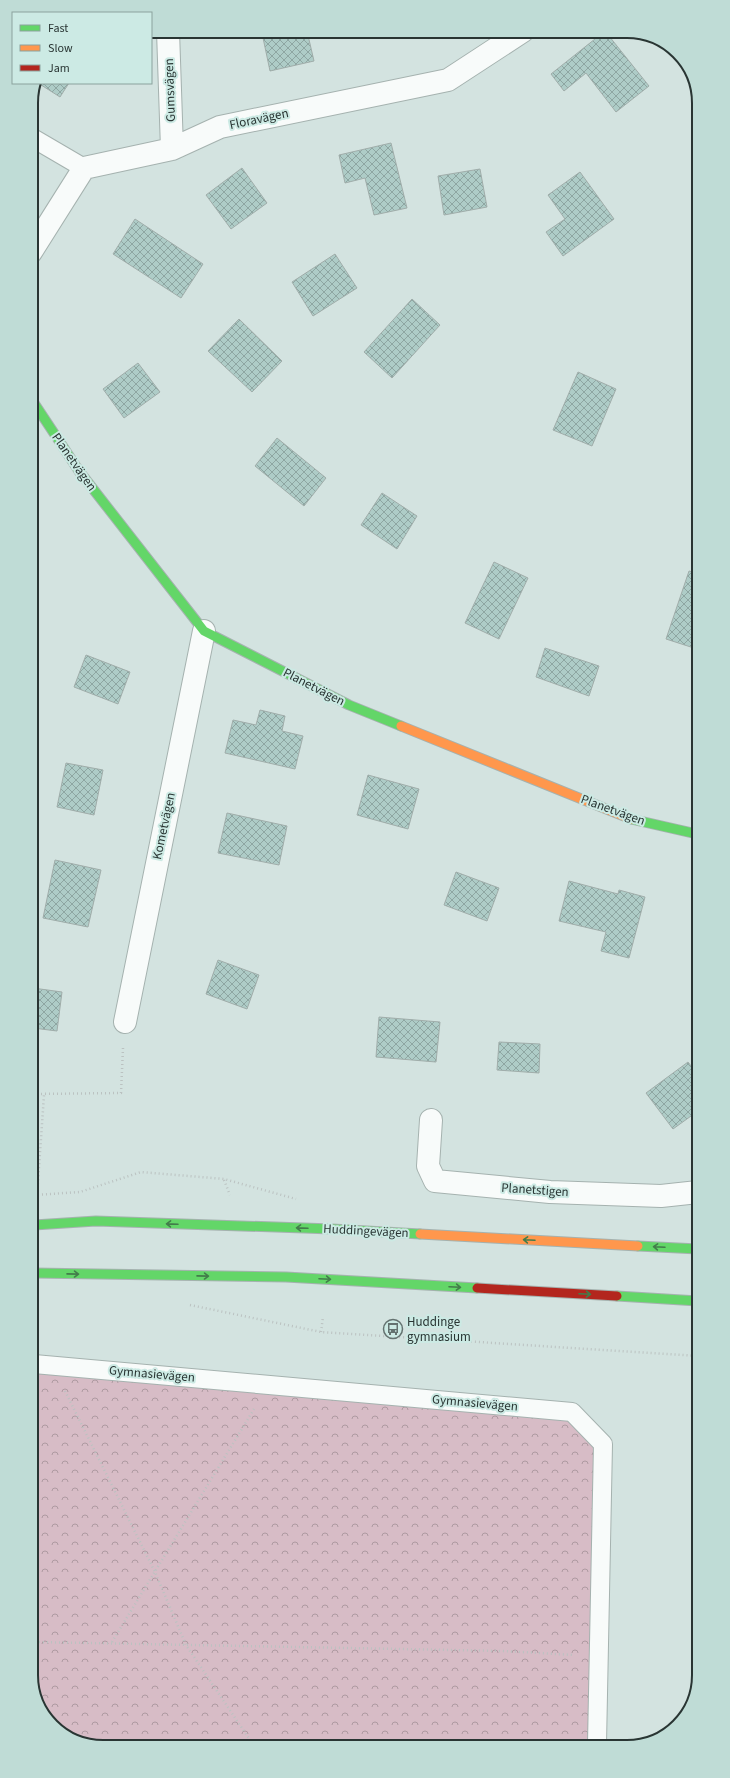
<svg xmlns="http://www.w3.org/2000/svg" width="730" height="1778" viewBox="0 0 730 1778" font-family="'Source Sans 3',sans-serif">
<defs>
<pattern id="park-crowns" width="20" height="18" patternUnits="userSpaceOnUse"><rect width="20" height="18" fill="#d7bcc6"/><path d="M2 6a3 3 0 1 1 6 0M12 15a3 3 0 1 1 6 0" fill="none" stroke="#ae9aa1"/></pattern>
<pattern id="building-cross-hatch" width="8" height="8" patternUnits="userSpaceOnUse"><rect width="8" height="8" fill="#aeccc7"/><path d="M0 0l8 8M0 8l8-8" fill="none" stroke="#8ea6a2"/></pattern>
</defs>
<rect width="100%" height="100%" fill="#d3e3e0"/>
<path fill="url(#park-crowns)" d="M34 1364 572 1412 603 1444 597 1744 98 1747 59 1732 35 1698Z"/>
<path fill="url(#building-cross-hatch)" stroke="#a0adaa" d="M271 31H307L314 61 270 71 262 33Z
M605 31 649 86 616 112 586 73 564 91 551 74Z
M653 40 671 46 687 68Z
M38 83H69L60 97Z
M391 143 407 208 374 215 365 178 345 183 339 155Z
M242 168 267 203 231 229 206 195Z
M480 169 487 207 444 215 438 176Z
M580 172 614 219 563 256 546 232 565 219 548 195Z
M135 219 203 264 181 298 113 254Z
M335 254 357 288 313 316 292 282Z
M412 299 440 325 392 378 364 352Z
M239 319 282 361 252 392 208 351Z
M138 363 160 392 124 418 103 389Z
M578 372 616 389 592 446 553 430Z
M277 438 326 478 304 506 255 466Z
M382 493 417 516 397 549 361 525Z
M494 562 528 578 499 639 465 623Z
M689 571 696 573 697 649 666 639Z
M545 648 599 666 589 696 536 677Z
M86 655 130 672 118 704 74 687Z
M260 710 285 716 282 731 303 736 295 769 225 753 233 720 256 725Z
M66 763 103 770 94 815 57 807Z
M368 775 419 789 408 829 357 815Z
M227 813 287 826 279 865 218 853Z
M55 860 101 870 88 927 43 918Z
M456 872 499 888 487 921 444 905Z
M569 881 618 894 619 890 645 897 629 958 601 951 606 932 559 921Z
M218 960 259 975 247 1009 206 994Z
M33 988 62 992 57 1031 33 1028Z
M379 1017 440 1022 436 1062 376 1057Z
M499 1042 540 1044 539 1073 497 1070Z
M688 1062 698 1075V1111L673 1129 646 1093Z"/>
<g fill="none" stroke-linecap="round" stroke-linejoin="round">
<defs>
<path id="lane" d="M31 137 84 168
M34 1364 572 1412 603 1444 597 1744"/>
<path id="street" d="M168 31 172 149
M31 252 84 168 172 149 220 127 448 80 523 31
M125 1022 204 631
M431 1120 428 1166 435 1181 550 1192 661 1196 698 1192"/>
<path id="fast" d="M32 400 79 471 204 631 349 705 401 726
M631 819 697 834
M34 1225 96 1221 332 1229 420 1234
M638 1246 698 1249
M34 1273 286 1277 477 1288
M617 1296 698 1301"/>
<path id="slow" d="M401 726 631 819
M420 1234 638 1246"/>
<path id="jam" d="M477 1288 617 1296"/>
</defs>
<use href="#lane" stroke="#a5b2af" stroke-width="20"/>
<use href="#street" stroke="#a5b2af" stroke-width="24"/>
<use href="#fast" stroke="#a5b2af" stroke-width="11"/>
<use href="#slow" stroke="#a5b2af" stroke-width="11"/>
<use href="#jam" stroke="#a5b2af" stroke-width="11"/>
<path stroke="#bbc2c1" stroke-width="2.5" stroke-dasharray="1 3" stroke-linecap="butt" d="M33 1094 121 1093 123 1048
M224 1180 230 1195
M34 1195 80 1192 141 1172 224 1179 296 1199
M190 1305 321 1332 698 1356
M321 1332 323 1317
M65 1391 155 1572 186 1645 254 1746
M35 1642 504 1651 574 1655
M112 1642 254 1409"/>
<use href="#lane" stroke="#f8fbfa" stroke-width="18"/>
<use href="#street" stroke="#f8fbfa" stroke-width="22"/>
<use href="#fast" stroke="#63d668" stroke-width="9"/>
<use href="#slow" stroke="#ff974d" stroke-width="9"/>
<use href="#jam" stroke="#b3261e" stroke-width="9"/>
<path stroke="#bbc2c1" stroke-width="2.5" stroke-dasharray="1 3" stroke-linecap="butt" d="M34 1240 44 1095"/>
</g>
<defs><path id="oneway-shaft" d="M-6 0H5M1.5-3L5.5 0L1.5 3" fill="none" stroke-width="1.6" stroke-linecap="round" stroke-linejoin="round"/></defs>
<g stroke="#437d4b">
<use href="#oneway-shaft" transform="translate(172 1224) rotate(-178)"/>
<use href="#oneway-shaft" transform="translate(302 1228) rotate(-178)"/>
<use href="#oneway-shaft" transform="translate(529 1240) rotate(-177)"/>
<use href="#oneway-shaft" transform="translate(659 1247) rotate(-177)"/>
<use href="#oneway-shaft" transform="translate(73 1274) rotate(1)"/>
<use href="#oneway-shaft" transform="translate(203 1276) rotate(1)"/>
<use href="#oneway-shaft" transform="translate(325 1279) rotate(3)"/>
<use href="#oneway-shaft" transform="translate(455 1287) rotate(3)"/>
<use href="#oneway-shaft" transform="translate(585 1294) rotate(3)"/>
</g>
<defs>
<symbol id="bus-ring" viewBox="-11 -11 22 22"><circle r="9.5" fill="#cceae4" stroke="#647270" stroke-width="1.5"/><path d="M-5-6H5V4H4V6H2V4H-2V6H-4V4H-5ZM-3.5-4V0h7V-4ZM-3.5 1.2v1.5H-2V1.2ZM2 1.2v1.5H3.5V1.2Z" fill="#647270"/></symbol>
</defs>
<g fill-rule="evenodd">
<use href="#bus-ring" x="382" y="1318" width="22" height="22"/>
</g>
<g text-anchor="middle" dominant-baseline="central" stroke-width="4" stroke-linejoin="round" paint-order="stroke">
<g font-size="13" fill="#293533" stroke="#cceae4">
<text transform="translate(170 90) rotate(-92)">Gumsvägen</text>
<text transform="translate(259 119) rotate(-12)">Floravägen</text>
<text transform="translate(74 462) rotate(55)">Planetvägen</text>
<text transform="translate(314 687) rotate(27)">Planetvägen</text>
<text transform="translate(613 810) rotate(20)">Planetvägen</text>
<text transform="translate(164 826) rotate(-78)">Kometvägen</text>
<text transform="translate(535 1190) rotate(4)">Planetstigen</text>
<text transform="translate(366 1231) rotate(3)">Huddingevägen</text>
<text transform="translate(152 1374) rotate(5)">Gymnasievägen</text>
<text transform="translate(475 1403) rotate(5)">Gymnasievägen</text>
</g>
<g font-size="13" fill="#293533" stroke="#cceae4" text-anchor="start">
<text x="407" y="1322">Huddinge<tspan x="407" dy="15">gymnasium</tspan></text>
</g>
</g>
<path d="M0 0H730V1778H0ZM103 38H627A65 65 0 0 1 692 103V1675A65 65 0 0 1 627 1740H103A65 65 0 0 1 38 1675V103A65 65 0 0 1 103 38Z" fill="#bfdcd6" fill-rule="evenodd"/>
<path fill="none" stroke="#293533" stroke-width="2" d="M103 38H627A65 65 0 0 1 692 103V1675A65 65 0 0 1 627 1740H103A65 65 0 0 1 38 1675V103A65 65 0 0 1 103 38Z"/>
<rect x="12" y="12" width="140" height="72" fill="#cceae4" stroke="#8ba29d"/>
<rect x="20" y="25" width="20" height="6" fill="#63d668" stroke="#8ba29d"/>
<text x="48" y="32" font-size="12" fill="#293533">Fast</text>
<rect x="20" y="45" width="20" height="6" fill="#ff974d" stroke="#8ba29d"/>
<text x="48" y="52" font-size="12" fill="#293533">Slow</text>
<rect x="20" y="65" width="20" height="6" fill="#b3261e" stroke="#8ba29d"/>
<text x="48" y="72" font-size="12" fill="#293533">Jam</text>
</svg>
